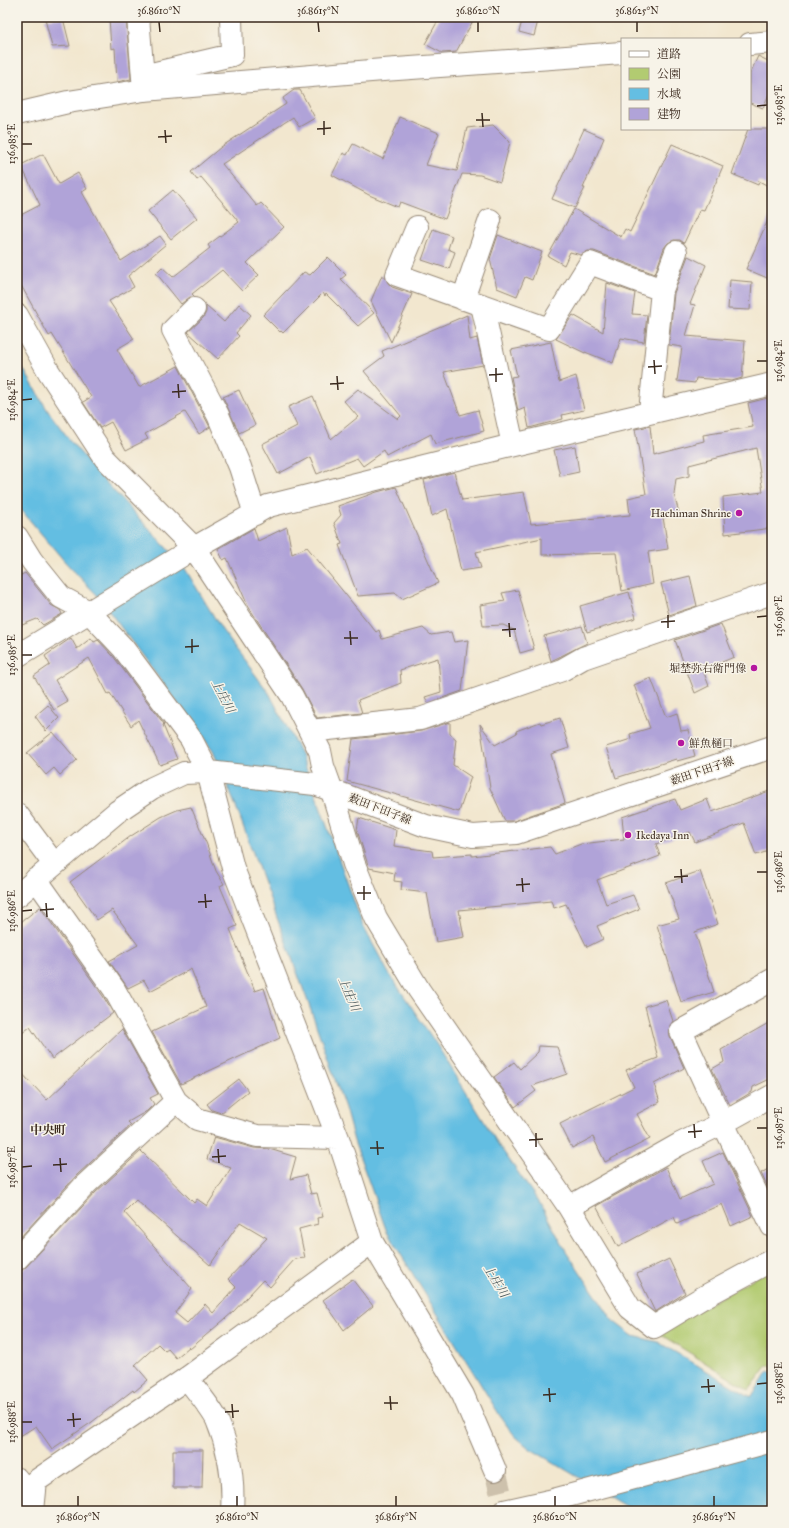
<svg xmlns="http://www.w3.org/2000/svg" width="789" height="1528" viewBox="0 0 789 1528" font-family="'IM FELL Great Primer','Noto Serif JP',serif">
<rect width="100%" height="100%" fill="#f7f3e8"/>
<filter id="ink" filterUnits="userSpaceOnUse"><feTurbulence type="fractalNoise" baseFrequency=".025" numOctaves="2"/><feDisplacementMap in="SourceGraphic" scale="8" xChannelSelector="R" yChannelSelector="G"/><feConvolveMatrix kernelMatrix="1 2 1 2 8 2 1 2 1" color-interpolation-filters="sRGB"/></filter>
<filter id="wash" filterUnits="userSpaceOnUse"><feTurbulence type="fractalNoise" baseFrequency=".012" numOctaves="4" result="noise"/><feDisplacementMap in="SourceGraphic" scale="16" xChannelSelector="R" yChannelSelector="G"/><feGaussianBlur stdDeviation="0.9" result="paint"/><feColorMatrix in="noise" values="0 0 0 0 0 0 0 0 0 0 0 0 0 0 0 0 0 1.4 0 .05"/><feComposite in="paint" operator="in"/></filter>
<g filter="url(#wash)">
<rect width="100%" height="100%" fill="#f2e7cf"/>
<path fill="#b2cb71" stroke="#767a48" d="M772 1268V1367L768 1365 749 1390 658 1333Z"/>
<path fill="#64bee2" stroke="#507480" d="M17 358 48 411 72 443 103 479 184 567 222 630 269 693 301 754 363 926 388 972 437 1045 498 1144 539 1202 566 1251 613 1321 633 1336 658 1342 751 1397 769 1371 772 1373V1511H635L529 1448 515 1436 502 1419 387 1232 354 1141 345 1108 308 1002 235 804 213 751 97 595 66 563 17 505Z"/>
<g id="blocks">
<path fill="#b0a3d8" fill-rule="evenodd" d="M109 17H126L131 79 117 82 115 48 111 49Z
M440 17H475L456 52 442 53 425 44Z
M523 17H539L534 36 519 32Z
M63 18 70 46 52 47 45 19Z
M758 56 772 63V87L763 108 750 103V74Z
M294 90H300L315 118 299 127 293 117 222 164 257 206 261 203 284 227 247 263 259 275 242 291 222 270 192 294 195 297H190L181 304 156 273 162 267 173 277 210 248 208 245 239 222 201 177 197 180 191 172 221 147 286 104 283 98Z
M400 117 439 133 426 165 457 171 467 128 493 125 510 142 500 182 480 175 462 174 445 219 400 202 398 207 369 195 332 175 343 153 347 155 353 144 383 159Z
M584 129 604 138 583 188H585L575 208 552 199Z
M748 129H772V188L759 181 758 185 732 174Z
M672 144 723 166 704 210 700 209 684 243 680 240H674L668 243 664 248 655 274 594 251H588L581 255 570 252 564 265 548 256 574 209 621 237 625 229 630 232Z
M43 154 59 184 78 173 87 189 82 192 121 261 160 236 166 244 128 276 134 287 109 301 134 339 117 349 139 387 178 366 210 427 199 434 185 412 145 434 148 439 126 450 111 422 100 428 83 402 91 397 52 334 49 336 17 278V217L40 205 21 165Z
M173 190 197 218 171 239 148 211Z
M772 211V280L746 269Z
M433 229 452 236 448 249 455 252 449 269 422 260Z
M498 235 542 252 532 280 525 277 517 296 497 288 490 259Z
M688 256 706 265 690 304 695 305 686 336 745 341 742 378 732 381 696 378 695 383 677 381 682 347 669 345 674 293Z
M328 257 346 275 341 279 374 313 358 326 326 294 325 296 323 293 283 333 281 331 280 332 263 315 304 272 310 275Z
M382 275 385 277 388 283 392 287 412 294 391 342 371 301Z
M730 280 752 282 750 310 728 309Z
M607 283 635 293 632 314 647 315 644 342 621 338 613 363 585 352V353L556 339 573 315 603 332Z
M239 304 251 315 236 333 239 336 218 359 188 332 203 318 206 312V306L224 322Z
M467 315 470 340 477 338 483 365 444 372 460 415 478 410 484 431 435 444 431 434 387 457 384 451 363 466 357 458 317 474 310 457 278 474 262 444 297 426 288 407 313 396 331 439 358 417 344 401 358 389 398 419 401 416 364 371 384 356 382 351Z
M551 342 559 382 576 376 584 410 562 415 563 419 529 428 525 408 518 411 511 377 517 376 511 350Z
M239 390 255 425 239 433 223 397Z
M772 397V528L725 534 723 497 763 492 756 448 689 465V476L676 479 674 494 679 513 663 517 668 549 648 552 653 584 622 591 616 553 542 555V538L476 552 481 568 461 571 447 509 432 516 424 480 454 472 462 500 524 492 531 524 630 515 628 498 646 494 635 429 650 426 653 454 704 441 703 435 753 427 748 403Z
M575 446 579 472 560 476 554 450Z
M396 487 438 583 402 599 395 593 358 596 339 545 342 544 334 523 341 515 338 506 377 492Z
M287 527 292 554 307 547 376 632 379 630 382 639 423 628 431 635 451 632 454 642 468 640 462 691 428 703 425 697 441 692 438 658 400 670 401 683 358 700 362 713 317 718 302 689 248 606 227 558 223 560 218 549 254 528 258 541Z
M25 573 51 605 60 610 62 614 43 625 37 619 17 627V577Z
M690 576 697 606 669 615 661 583Z
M518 590 534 649 520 653 514 630 503 625 483 626 480 605 505 601 502 593Z
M629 592 636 618 587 632 580 606Z
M721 624 734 657 703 670 709 686 695 693 675 640Z
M582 626 587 643 551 661 544 636Z
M71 638 77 649 91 638 94 642 98 640 113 656 164 724 163 725 177 759 160 765 138 720 131 726 110 693 108 694 89 658 55 680 68 702 54 710 34 676 50 665 45 656Z
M651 678 666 717 677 713 681 731 688 730 695 756 677 761 676 759 616 778 606 747 631 739 630 734 650 728 634 685Z
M48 705 59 718 46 731 35 716Z
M560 718 569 748 551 754 565 803 514 821H505L490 788 480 724 495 745 517 733 516 731 540 722 541 724Z
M450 722V734L456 739 453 765 471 777 459 812 347 781 353 739 421 731Z
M53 732 77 760 60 775 54 768 46 775 27 753Z
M772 790V850L756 855 744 823 695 842 690 832 656 844 660 856 597 880 606 904 633 895 639 909 597 926 603 939 587 947 566 904 554 908 551 901 459 910 464 937 436 942 427 893 401 890 402 882 394 881 395 873 369 868 357 830 359 818 396 830 394 846 432 851 433 857 472 854V856L550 847 555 854 581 844 624 839 622 817 675 799 680 810 707 799 712 812Z
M191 807 207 845 216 871 224 884 220 886 237 926 230 929 255 991 264 988 280 1038 181 1084 152 1032 206 1007 191 969 150 991 144 980 128 988 109 961 138 945 112 910 97 920 70 882 131 836 161 817 177 810Z
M700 871 718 924 695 932 714 992 681 1002 657 925 679 919 666 883Z
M40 907 103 996 113 1013 52 1059 30 1027 17 1037V925Z
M666 1000 673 1021 670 1025 669 1030 670 1036 684 1068 654 1084 660 1102 637 1114 650 1139 605 1162 593 1137 572 1148 560 1124 634 1087 626 1070 658 1058 645 1006Z
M772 1021V1078L753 1087 752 1092 730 1105 712 1069 724 1062 721 1050Z
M122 1029 158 1094 150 1098 154 1104 147 1111 128 1122 131 1125 77 1175 17 1241V1068L47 1100Z
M539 1046 557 1047 567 1074 532 1086 536 1091 515 1107 494 1077 514 1062 520 1069 538 1052Z
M239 1079 248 1091 221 1113 212 1110 207 1104Z
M214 1137 254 1148 269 1149 296 1157 290 1179 306 1175 311 1194 317 1193 323 1217 317 1218 318 1224 299 1229 305 1258 295 1259 270 1287 263 1280 233 1312 190 1349 189 1347 176 1358 168 1349 165 1351 158 1344 135 1365 148 1380 134 1392 133 1390 92 1422 52 1449 36 1426 17 1438V1271H21L26 1267 95 1193 141 1151 194 1203 197 1199 207 1206 231 1168 207 1159ZM136 1200 210 1265 240 1222 267 1238 228 1279 236 1287 213 1313 205 1304 187 1323 175 1313 192 1289 124 1212Z
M723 1152 753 1216 731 1226 722 1204 677 1224 674 1217 618 1247 596 1206 666 1167 680 1199 713 1184 703 1161Z
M772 1167V1197L761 1173Z
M669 1259 685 1293 655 1312 637 1274Z
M352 1279 373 1306 344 1330 323 1300Z
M173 1450H203L202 1488H173Z"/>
</g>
</g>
<g filter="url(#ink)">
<use href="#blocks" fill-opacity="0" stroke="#968876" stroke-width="1"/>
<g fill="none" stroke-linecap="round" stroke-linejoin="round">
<path stroke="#cdc1ac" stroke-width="22" stroke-dasharray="22 11" stroke-linecap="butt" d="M495 1470 505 1511"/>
<defs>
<path id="street" d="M138 17 144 90
M750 44 772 42
M143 76 232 55 231 17
M17 114 68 102 144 90 383 70 622 53
M417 227 397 275 549 329 590 263 662 290
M463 299 490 220
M482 305 513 445
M194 309 173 330 218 415 240 467 255 514
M17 315 49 372 105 458 194 548 292 696 320 751 323 766 332 791 354 864 376 918 419 990 569 1207 630 1308 654 1327 702 1298 772 1260
M650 412 662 290 676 252
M17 537 32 561 61 597 89 612 123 648 191 739 208 772 233 868 338 1138 372 1242 463 1395 495 1470
M17 656 194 548 268 506 513 445 772 384
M310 731 420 719 562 670 583 658 772 593
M17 814 54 864
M36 879 114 989 176 1101 197 1119 257 1136 338 1138
M772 980 681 1031 723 1123 772 1226
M569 1207 680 1144 723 1123 772 1096
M17 1259 86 1184 176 1101
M17 1479 34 1501
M33 1511 36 1481 187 1378 372 1242"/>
<path id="secondary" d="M17 896 118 811 152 788 184 773 208 772 315 784 426 826 473 836 516 833 772 747
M187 1378C195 1389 212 1409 217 1420 229 1449 234 1481 232 1511
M504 1511 549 1501 772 1441"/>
</defs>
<use href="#street" stroke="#968876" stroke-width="24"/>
<use href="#secondary" stroke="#968876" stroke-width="24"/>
<use href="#street" stroke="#fff" stroke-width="22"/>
<use href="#secondary" stroke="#fff" stroke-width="22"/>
</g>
</g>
<path fill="none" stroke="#3b2a1e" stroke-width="1.5" d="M159 22 160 32M318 22 319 32M478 22V32M637 22V32M757 106 767 105M482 113 483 127M476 120H490M324 121V135M317 129 331 128M165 130 166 143M158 137 172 136M22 144H32M654 360 655 374M757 361H767M648 367 662 366M496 368V382M489 375 503 374M337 376 338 390M178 384 179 398M330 384 344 383M172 392 186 391M22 400 32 399M668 615V628M757 617 767 616M661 622 675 621M509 623 510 637M502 630 516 629M350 631 351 645M344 638H358M192 639V653M185 647 199 646M22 655H32M681 869 682 883M757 872H767M674 877 688 876M522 878 523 892M516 885 530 884M364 886V900M357 893H371M205 894 206 908M198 902 212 901M46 903 47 917M40 910 54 909M22 911 32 910M694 1124 695 1138M757 1128H767M688 1132 702 1131M536 1133V1147M529 1140 543 1139M377 1141 378 1155M370 1148H384M218 1149 219 1163M212 1157 226 1156M60 1158 61 1172M53 1165 67 1164M22 1167 32 1166M708 1379 709 1393M757 1384 767 1383M701 1387 715 1386M549 1388 550 1402M543 1395 556 1394M390 1396 391 1410M384 1403H398M232 1404 233 1418M225 1412 239 1411M73 1413 74 1427M67 1420 81 1419M22 1422H32M78 1496V1506M237 1496V1506M396 1496V1506M555 1496V1506M714 1496V1506"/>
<g fill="#b5179e" stroke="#f7f3e8" stroke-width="1.5">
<circle cx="739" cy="513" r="4"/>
<circle cx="754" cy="668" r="4"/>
<circle cx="681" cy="743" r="4"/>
<circle cx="628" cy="835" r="4"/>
</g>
<g text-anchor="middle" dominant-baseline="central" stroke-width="3" stroke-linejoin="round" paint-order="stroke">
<g font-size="11" fill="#3b2a1e" stroke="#f7f3e8" text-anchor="end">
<text x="731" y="513">Hachiman Shrine</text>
<text x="746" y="668">堀埜弥右衛門像</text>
<text x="689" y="743" text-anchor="start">鮮魚樋口</text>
<text x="636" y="835" text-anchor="start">Ikedaya Inn</text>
</g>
<g font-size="11" fill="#3b2a1e" stroke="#f7f3e8">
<text transform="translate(702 771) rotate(-19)">薮田下田子線</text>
<text transform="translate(380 809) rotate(21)">薮田下田子線</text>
</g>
<g font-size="12" font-style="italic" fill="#475659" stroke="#f7f3e8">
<text transform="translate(223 696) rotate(62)">上庄川</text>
<text transform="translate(349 994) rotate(67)">上庄川</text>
<text transform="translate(496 1281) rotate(58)">上庄川</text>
</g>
<g font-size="12" font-weight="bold" fill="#3b2a1e" stroke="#f7f3e8">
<text x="48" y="1130">中央町</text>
</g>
</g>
<rect width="789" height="1528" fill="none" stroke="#f7f3e8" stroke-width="44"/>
<rect x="621" y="38" width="130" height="92" fill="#f7f3e8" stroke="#aca397"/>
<rect x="629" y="51" width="20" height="6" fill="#ffffff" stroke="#aca397"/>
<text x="657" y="58" font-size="12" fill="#3b2a1e">道路</text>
<rect x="629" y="68" width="20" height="12" fill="#b2cb71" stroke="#aca397"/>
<text x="657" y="78" font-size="12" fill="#3b2a1e">公園</text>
<rect x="629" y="88" width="20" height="12" fill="#64bee2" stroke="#aca397"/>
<text x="657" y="98" font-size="12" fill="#3b2a1e">水域</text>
<rect x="629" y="108" width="20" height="12" fill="#b0a3d8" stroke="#aca397"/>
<text x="657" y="118" font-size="12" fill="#3b2a1e">建物</text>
<rect x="22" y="22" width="745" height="1484" fill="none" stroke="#3b2a1e" stroke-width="1.5"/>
<g font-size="10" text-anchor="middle" fill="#3b2a1e">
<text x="159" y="14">36.8610°N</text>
<text x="318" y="14">36.8615°N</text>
<text x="478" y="14">36.8620°N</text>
<text x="637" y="14">36.8625°N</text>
<text transform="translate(778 105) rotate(-90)" y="4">136.983°E</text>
<text transform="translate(11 144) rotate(-90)" y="4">136.983°E</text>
<text transform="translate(778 361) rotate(-90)" y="4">136.984°E</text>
<text transform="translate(11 400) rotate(-90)" y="4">136.984°E</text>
<text transform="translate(778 616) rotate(-90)" y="4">136.985°E</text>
<text transform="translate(11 655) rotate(-90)" y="4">136.985°E</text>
<text transform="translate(778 872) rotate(-90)" y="4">136.986°E</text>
<text transform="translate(11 911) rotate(-90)" y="4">136.986°E</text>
<text transform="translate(778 1128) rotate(-90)" y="4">136.987°E</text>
<text transform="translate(11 1167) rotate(-90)" y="4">136.987°E</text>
<text transform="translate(778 1383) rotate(-90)" y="4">136.988°E</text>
<text transform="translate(11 1422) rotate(-90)" y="4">136.988°E</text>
<text x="78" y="1520">36.8605°N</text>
<text x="237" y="1520">36.8610°N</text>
<text x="396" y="1520">36.8615°N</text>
<text x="555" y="1520">36.8620°N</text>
<text x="714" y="1520">36.8625°N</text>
</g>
</svg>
